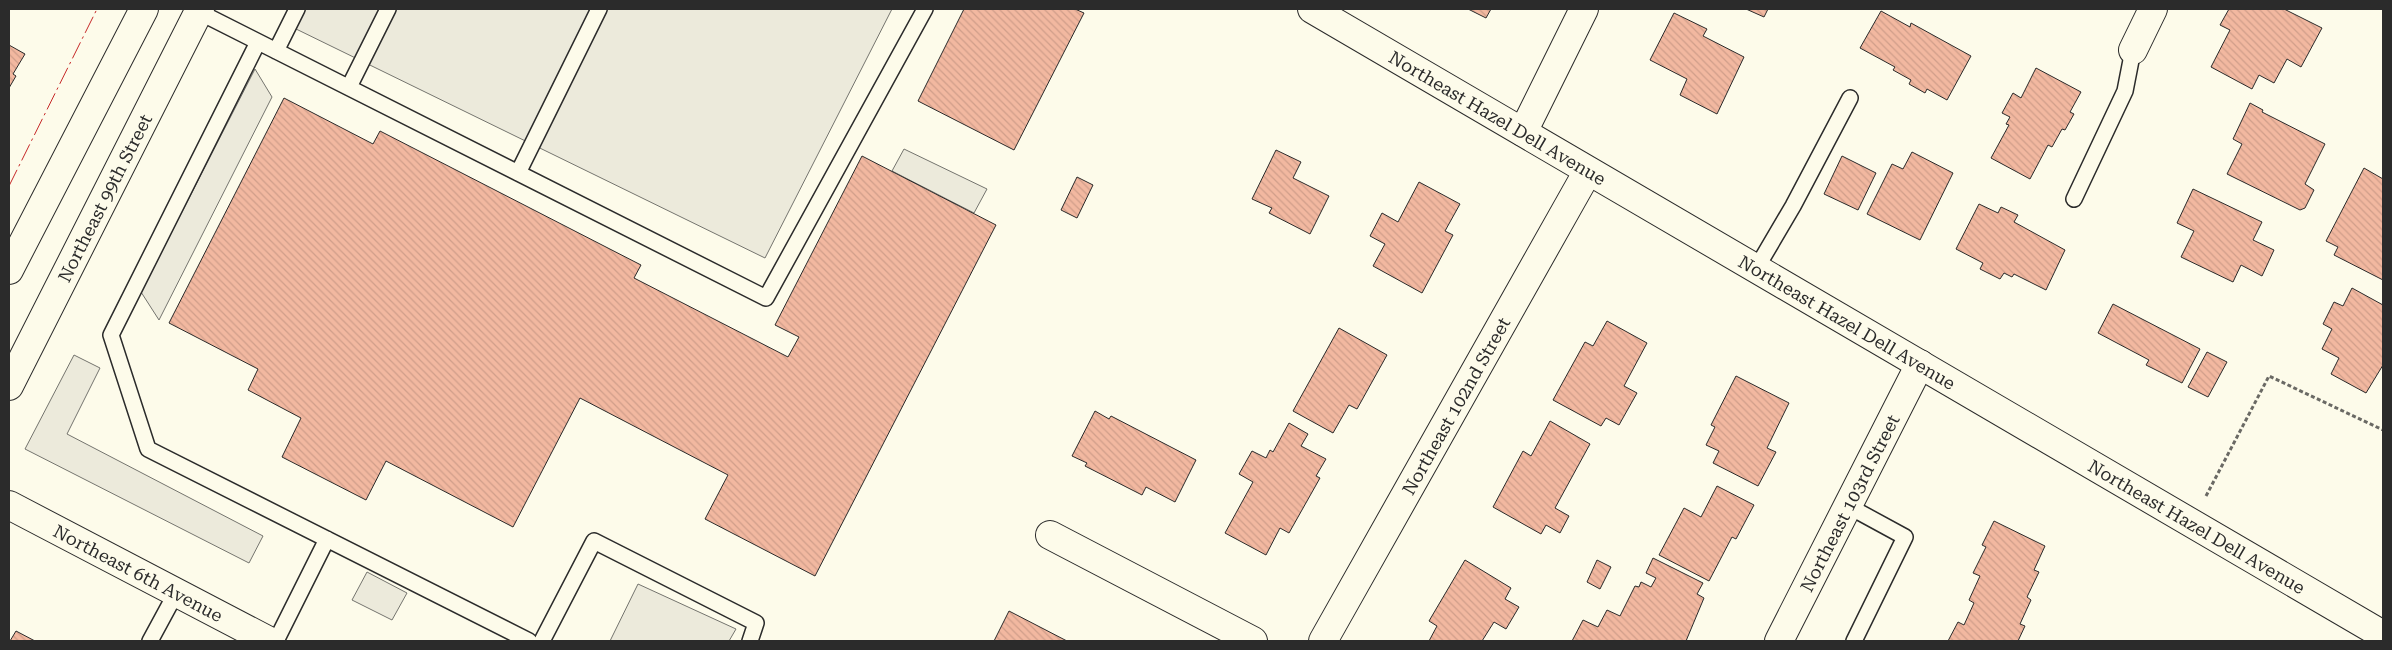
<svg xmlns="http://www.w3.org/2000/svg" width="2392" height="650" viewBox="0 0 2392 650" font-family="'Roboto Serif',serif">
<defs>
<pattern id="building-back-hatch" width="6" height="6" patternUnits="userSpaceOnUse" patternTransform="scale(1.25)"><rect width="6" height="6" fill="#f2b8a0"/><path d="M-1 5l2 2M0 0l6 6M5-1l2 2" fill="none" stroke="#d09e8a"/></pattern>
</defs>
<rect width="100%" height="100%" fill="#fdfbea"/>
<path fill="#eceadb" stroke="#74746e" d="M302 9H892L765 258 292 27Z
M255 69 272 97 159 320 141 292Z
M904 149 987 189 974 213 892 171Z
M74 355 100 368 67 434 263 536 249 563 25 449Z
M367 572 407 593 392 620 352 600Z
M638 584 736 629 729 641H610Z"/>
<path fill="url(#building-back-hatch)" stroke="#2b2b2b" d="M964 9H1075L1084 13 1014 150 918 101Z
M1468 9H1491L1486 18Z
M1746 9H1768L1764 17Z
M2229 9H2284L2322 28 2301 67 2287 59 2274 83 2259 75 2252 89 2211 67 2230 30 2220 25Z
M1881 11 1910 27 1911 23 1971 56 1947 100 1927 89 1925 93 1909 84 1911 80 1893 70 1895 67 1860 48Z
M1674 13 1707 29 1703 36 1744 57 1717 114 1680 95 1687 79 1650 60Z
M9 45 25 54 13 74 16 76 9 88Z
M2036 68 2081 92 2070 112 2074 114 2065 130 2062 129 2052 147 2048 145 2030 179 1991 158 2009 125 2006 124 2010 117 2002 113 2013 93 2021 98Z
M284 98 373 144 380 131 641 265 634 278 788 357 799 337 775 325 862 156 996 225 815 576 705 519 728 475 580 398 513 527 386 461 366 500 282 457 301 418 248 390 258 369 169 323Z
M2250 103 2263 110 2262 112 2325 144 2305 184 2314 190 2305 208 2300 210 2227 174 2242 144 2233 139Z
M1276 150 1301 162 1293 178 1329 196 1310 234 1269 213 1272 208 1252 199Z
M1912 152 1953 173 1920 240 1867 214 1892 164 1903 169Z
M1842 156 1876 173 1858 210 1824 194Z
M2364 168 2383 179V280L2334 255 2338 247 2326 241Z
M1077 177 1093 185 1077 218 1061 210Z
M1419 182 1460 204 1445 231 1453 235 1422 293 1373 266 1385 244 1370 236 1382 213 1398 222Z
M2193 189 2262 222 2253 240 2274 250 2262 276 2241 265 2233 282 2181 257 2194 231 2177 223Z
M1979 204 1998 213 2001 207 2018 215 2014 222 2065 250 2046 290 2014 274 2012 277 2004 273 2000 279 1980 269 1983 263 1956 249Z
M2352 288 2383 305V365L2366 393 2331 374 2339 358 2322 349 2332 329 2323 324 2334 302 2343 306Z
M2113 304 2200 349 2182 383 2146 365 2149 360 2098 333Z
M1607 321 1647 343 1624 386 1637 393 1619 425 1606 418 1601 426 1553 400 1585 342 1593 346Z
M1339 328 1387 355 1357 409 1349 405 1333 433 1293 411Z
M2207 352 2227 362 2208 397 2188 387Z
M1736 376 1789 403 1767 448 1776 452 1758 486 1713 463 1719 451 1706 445 1715 427 1711 425Z
M1095 411 1109 419 1111 416 1196 460 1175 502 1146 487 1142 495 1085 466 1087 463 1072 456Z
M1550 421 1590 444 1555 508 1569 516 1560 533 1546 525 1541 534 1493 507 1523 451 1531 456Z
M1289 423 1308 434 1301 446 1326 459 1316 476 1320 478 1289 533 1280 528 1266 555 1225 533 1253 482 1239 474 1252 451 1266 458 1270 450 1273 452Z
M1717 486 1754 505 1736 539 1732 537 1709 581 1659 555 1684 508 1701 517Z
M1994 521 2045 546 2034 570 2039 572 2027 597 2031 600 2020 624 2025 626 2018 641H1948L1958 622 1964 625 1974 603 1969 600 1980 576 1973 573 1986 547 1982 545Z
M1653 558 1703 583 1697 594 1704 598 1686 641H1572L1583 620 1598 627 1607 610 1620 616 1635 586 1639 587 1641 582 1651 587 1656 578 1646 573Z
M1465 560 1511 588 1505 599 1519 607 1506 629 1494 622 1482 641H1429L1437 626 1429 621Z
M1597 560 1611 567 1600 589 1587 582Z
M1009 611 1067 641H994Z
M16 631 35 641H10Z"/>
<g fill="none" stroke-linecap="round" stroke-linejoin="round">
<defs>
<path id="service" d="M199 12 766 298 925 9
M258 42 111 335 148 449 529 641
M276 51 297 9
M349 87 388 9
M518 173 599 9
M2074 199 2125 91 2133 50
M1756 269 1793 206 1850 98
M1848 506 1905 537 1854 641
M150 641 176 593
M276 641 327 539
M542 641 594 541 756 623 750 641"/>
<g id="minor">
<path d="M2133 50 2153 9"/>
<path d="M1523 132 1584 9"/>
<path id="s1" d="M9 505 269 641"/>
<path d="M1050 535 1253 641"/>
<path id="s2" d="M1323 641 1588 171"/>
<path id="s3" d="M1779 641 1920 364"/>
</g>
<g id="tertiary">
<path id="s4" d="M1312 9 2383 635"/>
</g>
<g id="secondary">
<path d="M9 270 144 9"/>
<path id="s5" d="M9 386 200 9"/>
</g>
</defs>
<use href="#service" stroke="#2b2b2b" stroke-width="18"/>
<use href="#minor" stroke="#2b2b2b" stroke-width="30"/>
<use href="#tertiary" stroke="#2b2b2b" stroke-width="30"/>
<use href="#secondary" stroke="#2b2b2b" stroke-width="30"/>
<path stroke="#6a6964" stroke-width="3" stroke-dasharray="4 2.5" stroke-linecap="butt" d="M2206 496 2269 376 2383 430"/>
<use href="#service" stroke="#fdfbea" stroke-width="15"/>
<use href="#minor" stroke="#fdfbea" stroke-width="28"/>
<use href="#tertiary" stroke="#fdfbea" stroke-width="28"/>
<use href="#secondary" stroke="#fdfbea" stroke-width="28"/>
<path stroke="#c62828" stroke-width="1" stroke-dasharray="18 4 2.5 4" stroke-linecap="butt" d="M9 186 97 9"/>
</g>
<g text-anchor="middle" dominant-baseline="central" stroke-width="4" stroke-linejoin="round" paint-order="stroke">
<g font-size="18" fill="#2b2b2b" stroke="#fdfbea">
<text stroke="none"><textPath href="#s4" startOffset="215">Northeast Hazel Dell Avenue</textPath></text>
<text stroke="none"><textPath href="#s5" startOffset="211">Northeast 99th Street</textPath></text>
<text stroke="none"><textPath href="#s4" startOffset="620">Northeast Hazel Dell Avenue</textPath></text>
<text stroke="none"><textPath href="#s2" startOffset="270">Northeast 102nd Street</textPath></text>
<text stroke="none"><textPath href="#s3" startOffset="155">Northeast 103rd Street</textPath></text>
<text stroke="none"><textPath href="#s4" startOffset="1025">Northeast Hazel Dell Avenue</textPath></text>
<text stroke="none"><textPath href="#s1" startOffset="146">Northeast 6th Avenue</textPath></text>
</g>
</g>
<rect width="2392" height="650" fill="none" stroke="#2b2b2b" stroke-width="20"/>
</svg>
